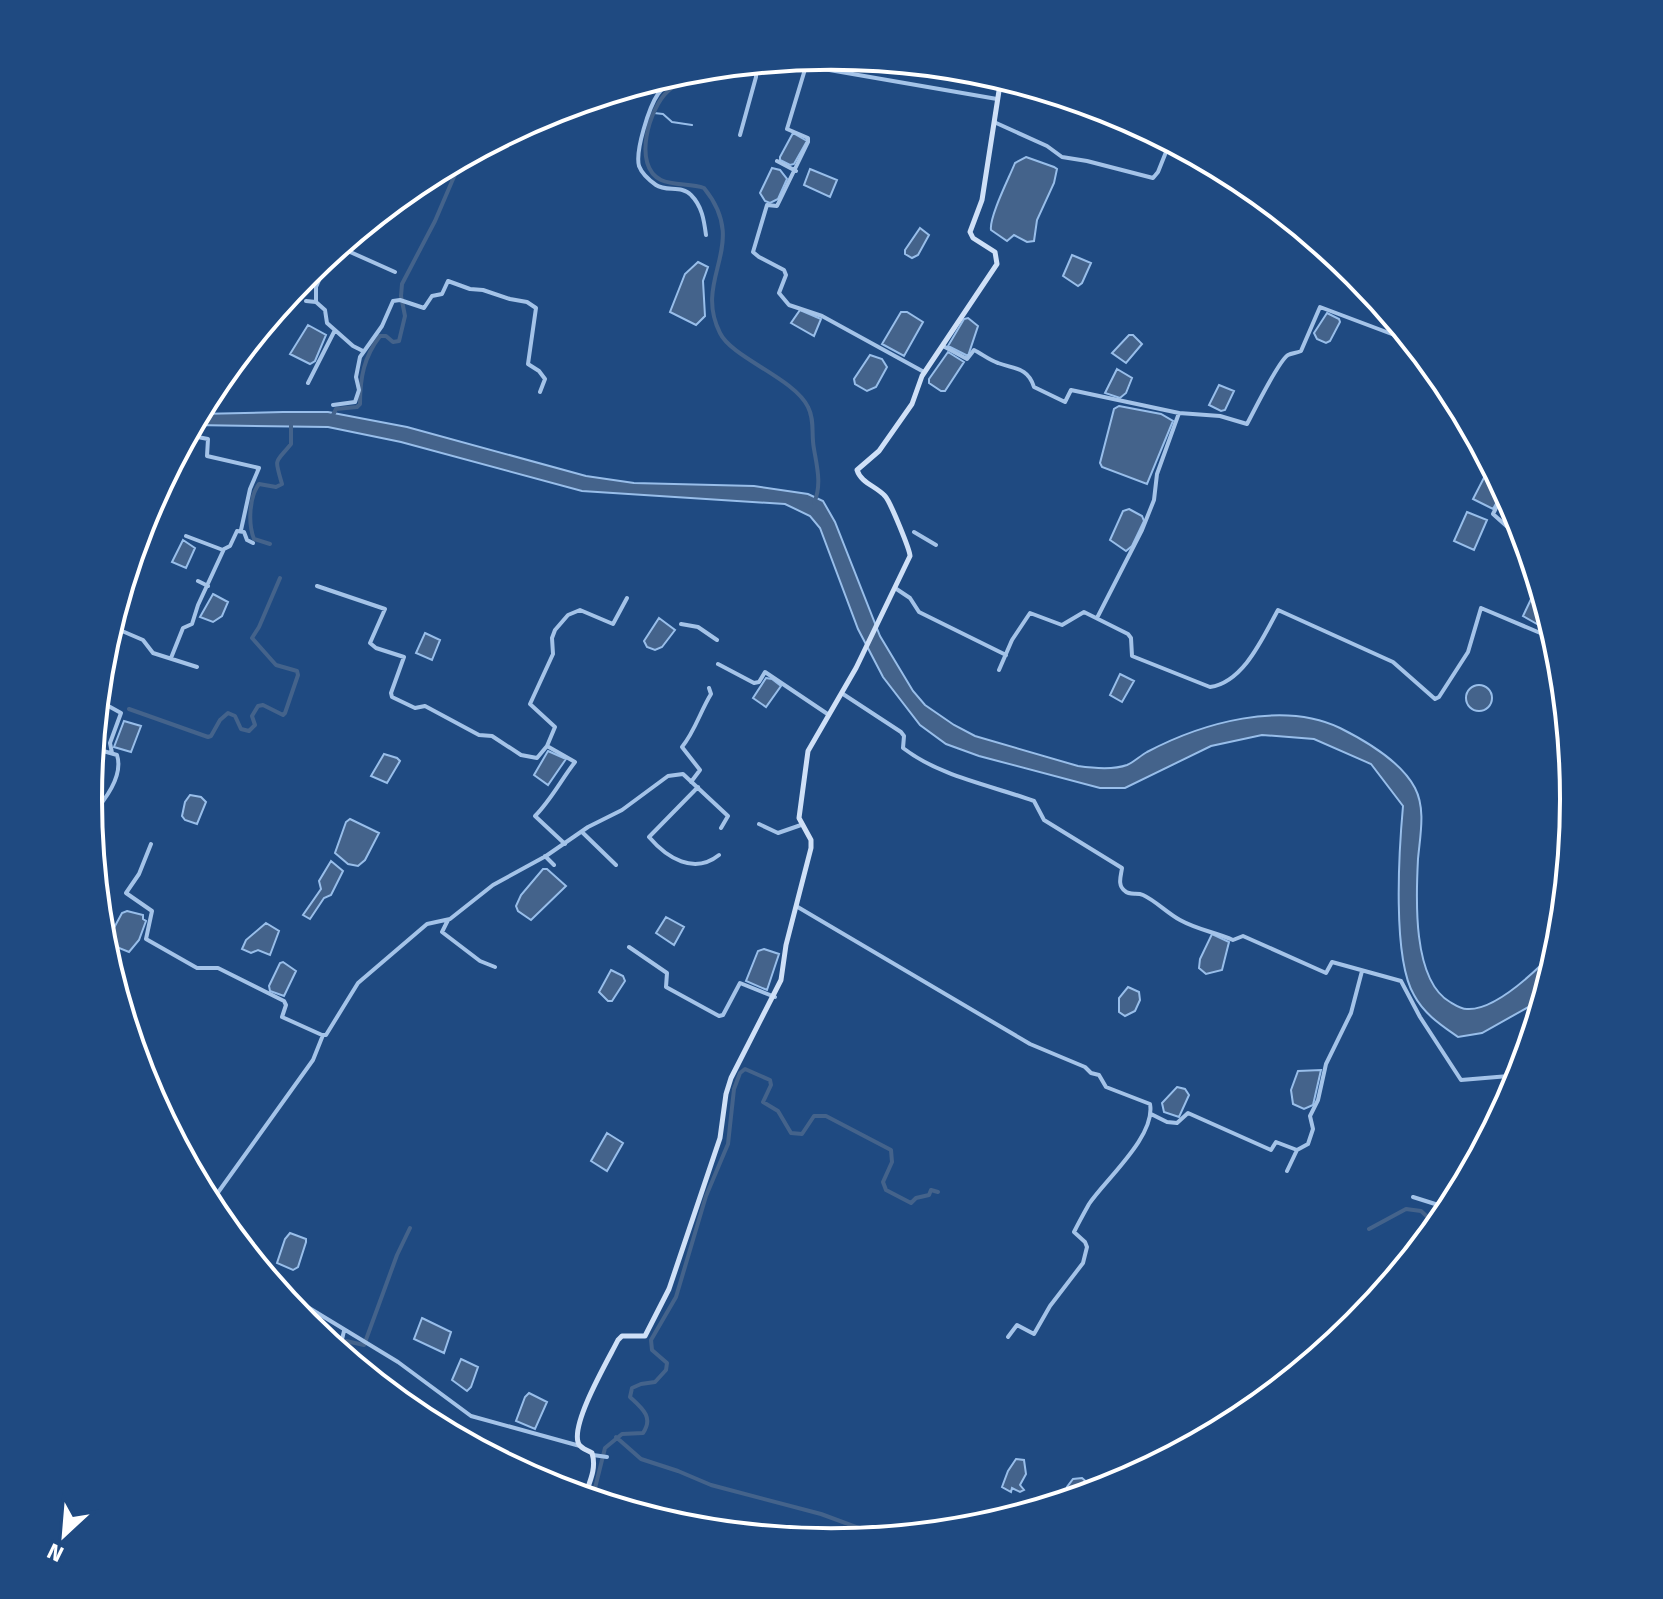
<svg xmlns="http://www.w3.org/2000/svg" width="1663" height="1599" viewBox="0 0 1663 1599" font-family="'Fira Sans',sans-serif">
<rect width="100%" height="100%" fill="#1f4a81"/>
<path fill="#44638b" stroke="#98beea" stroke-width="2" d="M793 133 807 141 794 164 790 165 780 160V157Z
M1026 157 1054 167 1057 169 1054 183 1037 220 1034 241 1027 242 1014 235 1007 241 991 230C989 217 1009 178 1015 163Z
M772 168 780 170 787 179 778 199 770 203 765 201 760 193Z
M810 169 837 180 830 197 804 185Z
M920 228 929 235 918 255 912 258 905 254V250Z
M1072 255 1091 263 1082 283 1078 286 1063 276Z
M698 262 708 267 703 281 705 316 696 325 670 312 685 274Z
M800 310 821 319 814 336 791 323Z
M901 312H907L923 322 904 356 882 344Z
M1327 313 1339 319 1340 322 1330 341 1326 343 1317 339 1314 333Z
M968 318 978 326 968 356 948 346 964 319Z
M308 325 326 335 315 361 310 364 290 354Z
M1129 335H1133L1142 344 1126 363 1112 353Z
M948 352 964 362 945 391H941L929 383V379Z
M870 355 882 359 887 367 876 387 867 391 855 384 854 379Z
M1117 369 1132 378 1126 393 1120 398 1105 393Z
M1219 385 1234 391 1225 410 1221 411 1209 405Z
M1119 406 1161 414 1173 421 1147 484 1102 467 1100 463 1114 409Z
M283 412H328L407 427 586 476 634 483 754 486 808 494 823 501 835 522 880 636 913 691 925 705 954 725 975 736 1078 766C1092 768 1113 770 1127 765 1134 762 1140 756 1147 752 1202 723 1282 700 1340 728 1366 741 1401 761 1415 788 1426 809 1420 836 1418 859 1416 897 1412 980 1450 1002 1455 1005 1461 1009 1467 1009 1497 1011 1541 966 1560 946L1547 991 1532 1005 1482 1033 1458 1037C1441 1025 1424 1014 1414 995 1392 958 1399 850 1403 806L1371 764 1314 739 1262 735 1211 746 1125 788H1100L979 756 946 744 920 725 883 677 858 629 820 528 810 516 785 504 582 491 401 442 328 427 193 425 199 414Z
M1489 468 1495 470 1504 489 1493 509 1473 499Z
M1129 509 1142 516 1144 521 1132 546 1126 551 1110 540 1123 511Z
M1467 512 1487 520 1474 550 1454 541Z
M183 540 195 548 186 568 172 562Z
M1538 592 1542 593 1547 610 1537 624 1523 616 1533 595Z
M213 594 228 602 222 616 213 622 200 617Z
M659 618 675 630 662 647 655 650 647 647 644 641Z
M425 633 440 640 432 660 416 653Z
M1120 674 1134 681 1122 702 1110 695Z
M766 678 772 679 781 686 766 707 753 698Z
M1466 698a13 13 0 1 1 26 0a13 13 0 1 1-26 0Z
M124 721 141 726 131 752 114 747Z
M548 751 566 759 548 785 534 775Z
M384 754 397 758 400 761 387 783 371 776Z
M190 795 201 797 206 802 197 824 185 820 182 816 185 802Z
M350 819 379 833 365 860 358 866 348 864 335 853 346 822Z
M331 861 343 871 331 895 324 898 310 919 303 915 321 889 319 881Z
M543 869H547L566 886 531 920 518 911 516 906 521 895Z
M127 911 143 915V919L146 921 139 940 129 952 119 948 109 937 122 913Z
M666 917 684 927 674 945 656 933Z
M266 923 279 931 270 955 258 950 251 953 242 949 246 940Z
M1212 934 1229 942 1222 970 1206 974 1199 968 1200 959Z
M764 949 779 954 767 990 746 981 758 951Z
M283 962 296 971 284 996 270 991 269 986 280 963Z
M611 970 623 976 625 981 612 1001H608L599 992Z
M1128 987 1139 992 1140 1000 1135 1011 1125 1016 1119 1012V998Z
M1321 1070 1313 1105 1304 1109 1293 1104 1291 1090 1298 1071Z
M1177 1087 1185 1089 1189 1095 1179 1117 1164 1112 1162 1103Z
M607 1133 623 1143 607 1171 591 1161Z
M290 1233 306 1239V1242L298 1267 293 1270 277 1263 285 1239Z
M422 1318 451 1332 444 1353 414 1339Z
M461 1359 478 1367 471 1387 467 1391 452 1380Z
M529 1393 547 1402 535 1429 516 1421 525 1397Z
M1016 1459 1024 1460 1026 1474 1020 1485 1024 1490 1020 1492 1012 1488 1011 1492 1002 1487 1008 1471Z
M1082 1478 1089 1484 1090 1494 1065 1502 1067 1487 1073 1479Z"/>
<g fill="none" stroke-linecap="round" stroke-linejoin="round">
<path stroke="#98beea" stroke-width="2" d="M654 113 663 114 672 122 692 125"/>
<path stroke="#44638b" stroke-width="4" d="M705 68C695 80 680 80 668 91 649 108 632 166 661 180 674 186 691 183 704 188 751 246 692 277 720 333 732 358 794 378 808 407 815 420 811 435 814 449 817 467 822 485 814 503
M333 415 336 409 357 407 360 404C360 377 364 357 380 336H386L393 342 399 341 405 316 401 296 402 284 435 221 462 158
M270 544 254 539C248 524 249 497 259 484L276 487 282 484C274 456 275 464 291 444V422
M129 709 208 737 211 736 220 720 228 713 235 716 241 729 249 731 255 725 252 716 258 706 263 705 283 715 285 713 298 675 297 671 276 665 252 638 259 627 280 578
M1369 1229 1406 1209 1421 1211 1435 1224 1440 1225
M343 1356 346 1341 364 1345 397 1255 410 1228
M616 1437 641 1459 678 1471 711 1485 821 1514 886 1538
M592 1500 605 1448 622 1434 643 1433C654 1417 642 1408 630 1397L632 1388 641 1384 655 1382 666 1370 667 1363 652 1350 651 1340 676 1297 706 1196 728 1144 734 1089 740 1073 745 1069 770 1080 771 1085 763 1102 778 1111 791 1133 802 1134 814 1116H826L891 1150 892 1162 883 1182 886 1190 911 1203 916 1198 929 1195 931 1190 938 1192"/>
<path stroke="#a4c3e8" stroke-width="4" d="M806 66 787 129 808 138V142L777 206 767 205 753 252 759 257 784 270 786 275 779 293 789 305 822 316 924 372
M687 70C677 78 665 84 658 94 649 107 635 151 639 166 642 174 649 180 656 185 666 192 682 185 691 195 702 206 704 220 706 235
M693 70 712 75 789 63 997 99
M994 122 1047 146 1062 157 1087 161 1153 178 1158 172 1170 142
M740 135 756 77V68
M777 161 796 171
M339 247 395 272
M331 253 316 287V302L325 310 327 323 353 346 363 351
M306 301 316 302
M943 346 967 359 974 350C982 354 989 360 998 363 1014 369 1028 367 1034 387L1065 402 1071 390 1179 413 1157 474 1154 500 1142 530 1097 618
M308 383 335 330
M333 405 355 402 359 390 356 377 360 357 382 326 393 301 400 300 424 308 432 296 442 294 448 281 470 289 483 290 510 299 527 302 536 308 528 364 539 371 545 379 540 392
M1179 413 1220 416 1247 424C1254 411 1279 360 1288 355 1292 353 1297 353 1301 351L1320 307 1413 342
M187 435 208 439 207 456 259 468 250 489 241 530
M1505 490 1493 514 1512 531 1525 537
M914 532 936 545
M186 536 223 550
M135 548 137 549
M198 581 208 586
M317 586 385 609 370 643 376 648 404 657 391 693 392 697 415 708 425 706 479 735 492 736 521 755 537 758 547 746
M895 588 910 598 919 612 1006 655
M681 624 698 627 717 640
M115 628 143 640 153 653 197 667
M1545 635 1551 622
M171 658 183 628 192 624 198 605 224 549 230 546 237 531 244 532 247 540 253 543
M718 664 754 683 759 682 765 672 829 715
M999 670 1012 640 1030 613 1062 625 1084 612 1128 634 1131 638 1132 656 1210 687C1244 682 1263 637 1278 610L1393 662 1435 699 1439 697 1468 652 1481 608 1545 635 1558 645
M843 694 901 732 904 736 903 748C941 777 990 785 1034 801L1044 820 1122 868C1121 876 1117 885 1125 891 1130 896 1137 892 1143 895 1156 901 1167 913 1180 920 1198 930 1215 932 1233 940L1243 936 1326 973 1332 962 1401 981 1420 1017 1461 1080 1521 1075
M112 753 110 743 121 713 103 703 101 691 121 605 120 596
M691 782 700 770 682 747C695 731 700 712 711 694L709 688
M698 787 649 837C667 858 694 875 719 855
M90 818C103 802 124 777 117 755L93 748
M759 824 778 833 801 825
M582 832 616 865
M151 844 139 874 126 893 152 911 146 939 197 968H218L284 1001 286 1005 282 1017 322 1035H326L358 983 427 924 450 919 493 885 546 856 588 827 622 810 668 776 683 774 728 816 721 828
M565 844 535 816C551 800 561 780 575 762L547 746 555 727 530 704 553 654 552 638 555 630 568 615 580 610 613 624 627 598
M545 856 554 865
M796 906 1030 1044 1085 1067 1091 1073 1099 1075 1106 1087 1150 1104C1156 1136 1106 1179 1089 1204 1084 1213 1079 1222 1074 1232L1085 1242 1087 1247 1083 1263 1050 1306 1034 1334 1017 1325 1008 1337
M448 920 442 932 480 961 495 967
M629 947 667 973 666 987 719 1016 723 1015 740 983 775 997
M1151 1114 1167 1122 1177 1123 1188 1113 1271 1150 1276 1142 1297 1150 1308 1144 1313 1129 1310 1116 1318 1100 1326 1064 1351 1013 1362 971
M1287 1171 1297 1150
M1413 1197 1451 1209
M209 1205 313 1060 323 1035
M273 1286 398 1362 471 1416 580 1446
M339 1352 344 1331
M593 1455 607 1457"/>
<path stroke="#cfe0f7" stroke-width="5" d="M584 1498C589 1483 597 1469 592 1453 587 1450 579 1448 578 1442 572 1421 608 1360 618 1340L622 1336H645L669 1289 720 1138 726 1094 731 1078 781 980 786 945 811 848V840L799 818 808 751 856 668 910 556C910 550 890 501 885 496 876 486 861 483 857 470L879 451 912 404 922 376 997 264 995 252 973 238 970 232 982 200 1001 78"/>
</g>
<path d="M0 0H1663V1599H0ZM102 799a729 729 0 1 1 1458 0a729 729 0 1 1-1458 0Z" fill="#1f4a81" fill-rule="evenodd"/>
<path fill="none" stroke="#fff" stroke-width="4" d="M102 799a729 729 0 1 1 1458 0a729 729 0 1 1-1458 0Z"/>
<g transform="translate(64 1535) rotate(206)" stroke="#1f4a81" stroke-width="6" paint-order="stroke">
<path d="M0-6L14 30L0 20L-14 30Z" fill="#ffffff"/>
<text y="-12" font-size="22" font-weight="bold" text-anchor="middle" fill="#ffffff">N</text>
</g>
</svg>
